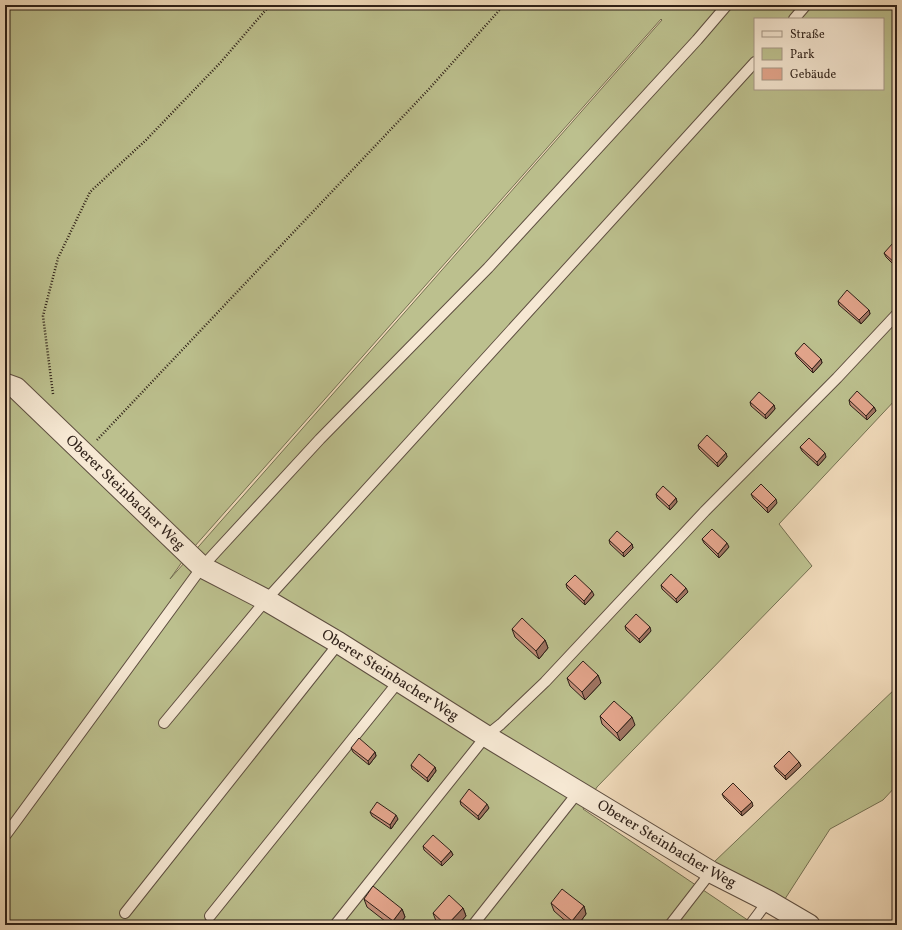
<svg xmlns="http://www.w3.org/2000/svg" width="902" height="930" viewBox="0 0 902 930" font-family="Vollkorn,serif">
<rect width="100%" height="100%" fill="#f1dbbb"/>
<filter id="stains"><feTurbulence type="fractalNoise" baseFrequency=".005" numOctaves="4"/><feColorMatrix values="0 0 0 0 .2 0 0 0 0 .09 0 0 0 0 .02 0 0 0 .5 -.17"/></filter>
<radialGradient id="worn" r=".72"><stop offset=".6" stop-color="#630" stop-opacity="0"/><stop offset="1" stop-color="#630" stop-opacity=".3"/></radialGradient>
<path fill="#bcc08e" stroke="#747052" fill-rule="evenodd" d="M5 5H897V398L779 524 812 566 597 787 583 809 755 925H5ZM661 19 662 20 170 579 187 555ZM755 19H883V89H755Z
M897 687V785L883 800 830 829 783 902 713 863Z"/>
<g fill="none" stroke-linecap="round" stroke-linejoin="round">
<defs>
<path id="service" d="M794 19 806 5
M164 723 266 600 755 62
M5 836 202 567 320 439 488 268 697 40 727 5
M125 913 339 643
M210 916 399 681
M335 925 486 736 501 724 545 682 705 511 837 378 897 314
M473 925 579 791
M670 925 711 872
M750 925 768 901"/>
<g id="minor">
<path id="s1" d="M5 384 16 388 202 567 266 600 339 643 486 736 711 872 768 901 809 925"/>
</g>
</defs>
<use href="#service" stroke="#5e4e40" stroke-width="12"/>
<use href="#minor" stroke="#5e4e40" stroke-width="23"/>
<path stroke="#2d1f17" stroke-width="2.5" stroke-dasharray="1 2" stroke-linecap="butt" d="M53 394 43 316 58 258 90 192 146 140 220 63 270 5
M97 440 429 89 504 5"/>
<use href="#service" stroke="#f6e8d3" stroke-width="10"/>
<use href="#minor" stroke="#f6e8d3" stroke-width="21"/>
</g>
<path fill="#c38e78" stroke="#2d1f17" d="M897 246V268L886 257 884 253Z
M838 301 869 310 870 314 861 324 839 305Z
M795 353 821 359 822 363 813 373 797 357Z
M849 400 874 407 876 411 867 420 850 405Z
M750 402 774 405 775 409 766 419 751 406Z
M698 445 726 453 727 457 718 467 699 449Z
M800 447 826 457 818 466 802 451Z
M656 494 676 498 677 502 670 510 657 498Z
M751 494 777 503 768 513 753 498Z
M702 539 729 547 719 558 704 543Z
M609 540 632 544 633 548 624 557 610 544Z
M566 584 594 595 585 605 567 588Z
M661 585 688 592 677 603 662 589Z
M625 626 651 631 640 643 626 630Z
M512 629 545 640 548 648 539 659 515 637Z
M598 675 601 683 585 700 570 686 567 678Z
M600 716 635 725 620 741 602 724Z
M351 748 375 752 376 756 369 765 353 752Z
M799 762 801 766 786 780 776 770 774 766Z
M411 765 435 767 436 771 428 782 412 769Z
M722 794 753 806 742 816 724 798Z
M460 801 489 808 479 820 461 805Z
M370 812 398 819 391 829 372 816Z
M423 846 451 851 453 855 442 866 424 850Z
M364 899 402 909 405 917 399 925H390L367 907Z
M551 903 584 906 586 914 578 925H570L554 911Z
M463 908 466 916 458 925H441L436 921 433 913Z"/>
<path fill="#9f7462" stroke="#2d1f17" d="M869 310 870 314 861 324 859 320Z
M821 359 822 363 813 373 812 369Z
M774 405 775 409 766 419 765 415Z
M874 407 876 411 867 420 866 416Z
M726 453 727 457 718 467 717 463Z
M825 453 826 457 818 466 817 462Z
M676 498 677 502 670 510 669 506Z
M776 499 777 503 768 513 767 508Z
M727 543 729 547 719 558 718 554Z
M632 544 633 548 624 557 623 553Z
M686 588 688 592 677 603 676 599Z
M592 591 594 595 585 605 584 601Z
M650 627 651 631 640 643 639 639Z
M545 640 548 648 539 659 536 651Z
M598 675 601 683 585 700 582 692Z
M632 717 635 725 620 741 617 733Z
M375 752 376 756 369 765 368 761Z
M799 762 801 766 786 780 785 776Z
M435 767 436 771 428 782 427 778Z
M752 802 753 806 742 816 741 812Z
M487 804 489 808 479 820 478 816Z
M396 815 398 819 391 829 390 825Z
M451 851 453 855 442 866 441 862Z
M584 906 586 914 578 925H573L572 921Z
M463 908 466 916 458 925H447Z
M402 909 405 917 399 925H394L393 921Z"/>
<path fill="#e3a58c" stroke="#2d1f17" d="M893 243 897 246V265L884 253Z
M847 290 869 310 859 320 838 301Z
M804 343 821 359 812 369 795 353Z
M857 391 874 407 866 416 849 400Z
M759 392 774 405 765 415 750 402Z
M707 435 726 453 717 463 698 445Z
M809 438 825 453 817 462 800 447Z
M761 484 776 499 767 508 751 494Z
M663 486 676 498 669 506 656 494Z
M712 529 727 543 718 554 702 539Z
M617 531 632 544 623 553 609 540Z
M671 574 686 588 676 599 661 585Z
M575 575 592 591 584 601 566 584Z
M636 614 650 627 639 639 625 626Z
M522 618 545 640 536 651 512 629Z
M583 661 598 675 582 692 567 678Z
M614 701 632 717 617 733 600 716Z
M359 738 375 752 368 761 351 748Z
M789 751 799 762 785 776 774 766Z
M419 754 435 767 427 778 411 765Z
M733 783 752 802 741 812 722 794Z
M469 789 487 804 478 816 460 801Z
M377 802 396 815 390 825 370 812Z
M433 835 451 851 441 862 423 846Z
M373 886 402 909 393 921 364 899Z
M562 889 584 906 572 921 551 903Z
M449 895 463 908 447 925H446L433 913Z"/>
<g text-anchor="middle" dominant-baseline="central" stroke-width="3" stroke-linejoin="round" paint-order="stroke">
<g font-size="15" fill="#2d1f17" stroke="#f6e8d3">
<text stroke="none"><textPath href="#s1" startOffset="163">Oberer Steinbacher Weg</textPath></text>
<text stroke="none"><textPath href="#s1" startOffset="487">Oberer Steinbacher Weg</textPath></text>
<text stroke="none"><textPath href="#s1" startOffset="811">Oberer Steinbacher Weg</textPath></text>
</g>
</g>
<rect width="902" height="930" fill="none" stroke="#f1dbbb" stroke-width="20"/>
<rect x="6" y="6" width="890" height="918" fill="none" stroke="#2d1f17" stroke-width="2"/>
<rect x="10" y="10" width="882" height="910" fill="none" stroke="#2d1f17"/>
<rect x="754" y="18" width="130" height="72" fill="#f6e8d3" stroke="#a69888"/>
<rect x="762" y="31" width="20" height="6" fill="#f6e8d3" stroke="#a69888"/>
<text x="790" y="38" font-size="12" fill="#2d1f17">Straße</text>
<rect x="762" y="48" width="20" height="12" fill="#bcc08e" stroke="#a69888"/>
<text x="790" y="58" font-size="12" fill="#2d1f17">Park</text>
<rect x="762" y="68" width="20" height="12" fill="#e3a58c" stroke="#a69888"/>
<text x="790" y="78" font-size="12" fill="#2d1f17">Gebäude</text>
<rect width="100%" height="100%" filter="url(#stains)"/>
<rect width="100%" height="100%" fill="url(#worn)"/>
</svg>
